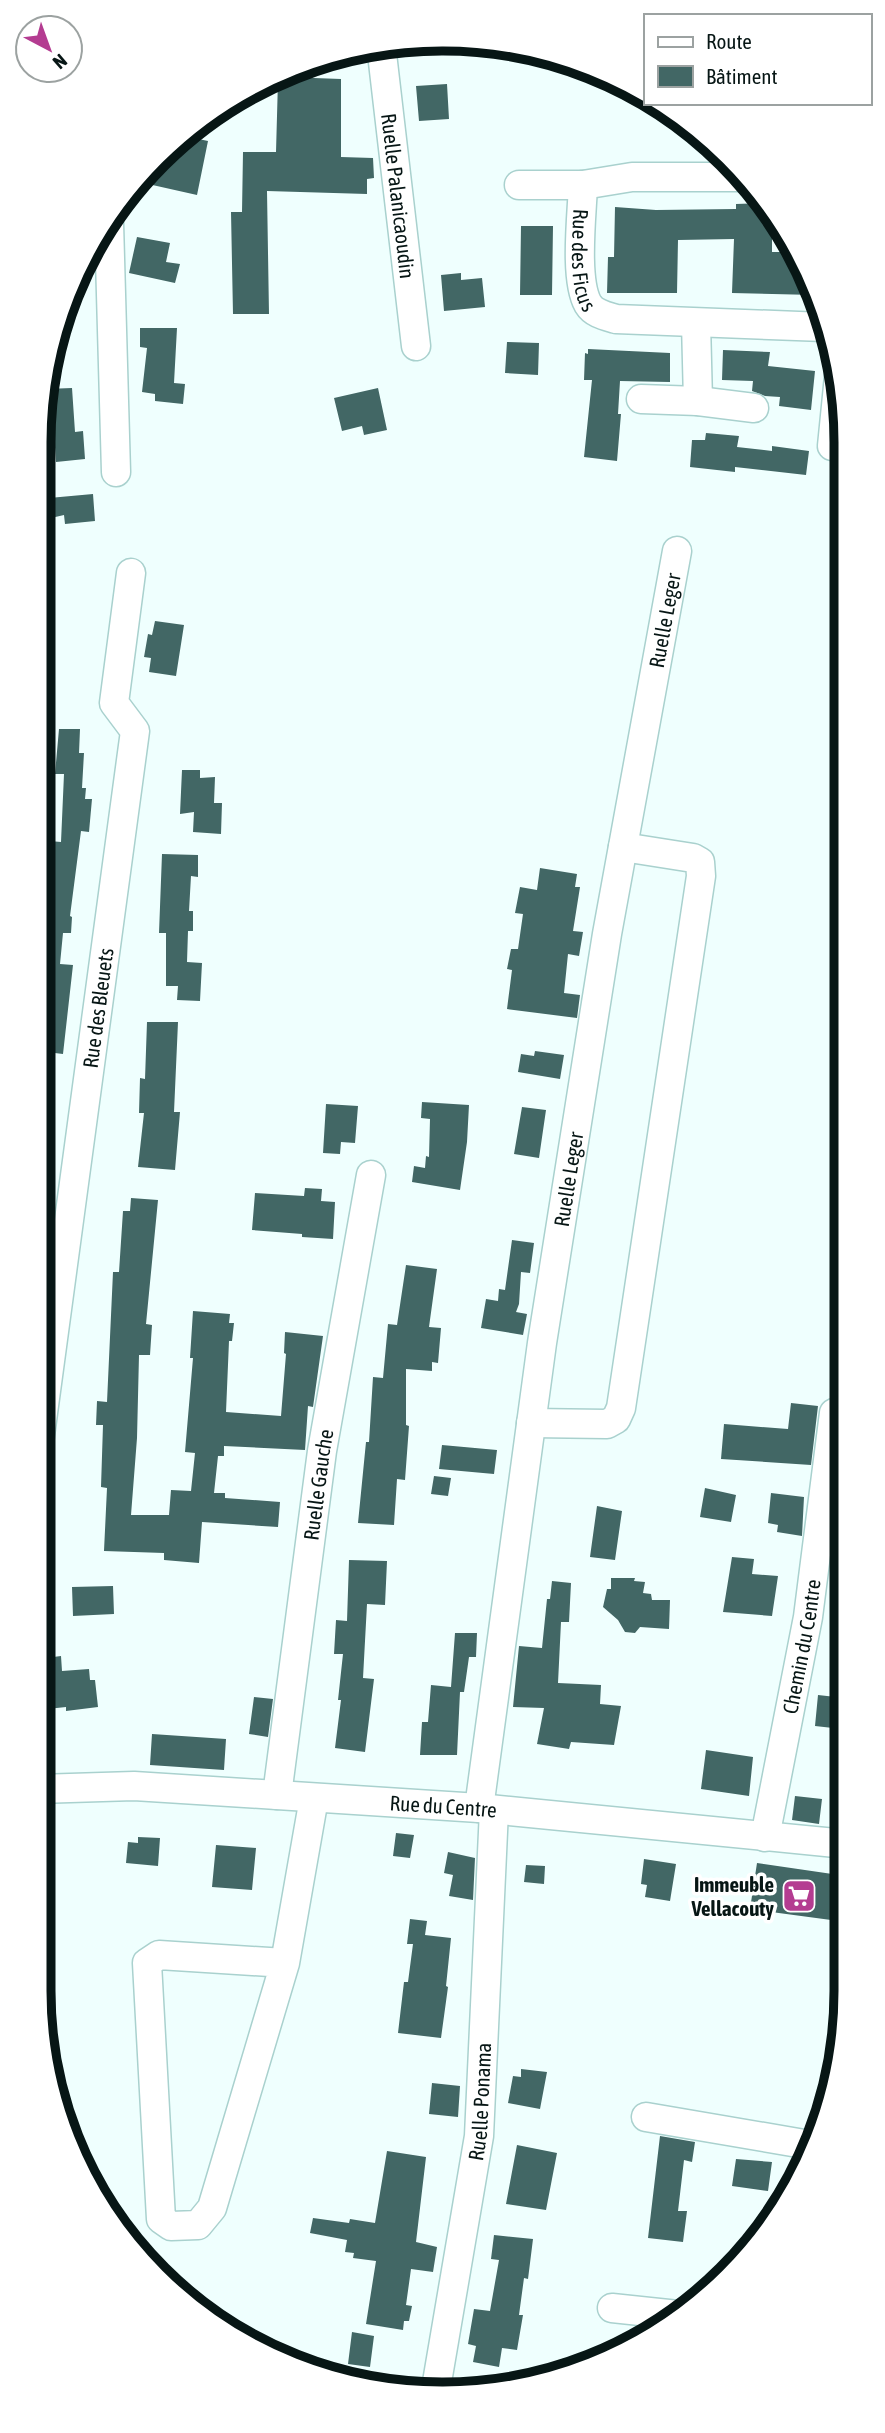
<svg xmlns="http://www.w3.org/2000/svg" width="885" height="2433" viewBox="0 0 885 2433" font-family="'Asap Condensed',sans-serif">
<rect width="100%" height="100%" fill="#effffe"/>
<path fill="#426765" d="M287 77 341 79V157L373 158 374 178 367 179V194L267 191 269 314H233L231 212H242L243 152H276L278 80Z
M447 84 449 119 419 121 416 86Z
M189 137 208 141 197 195 148 184 151 171Z
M764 203 772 215V252H797L805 264 814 295 732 293 734 239 678 240 677 293H607L608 257H614L615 207 656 210 736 209V204Z
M521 226H553L552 295H520Z
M137 237 170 243 166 262 180 264 175 283 129 273Z
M461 273V280L482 278 485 307 444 311 441 275Z
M140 328H177L174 383 185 384 183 404 155 401V394L142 392 147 348 140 347Z
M507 342 539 343 538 375 505 373Z
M588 349 670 353V382L620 381 618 414H621L617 461 584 457 592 380H584L585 353 588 354Z
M723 350 770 352 768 366 815 371 811 410 779 406 780 397 765 396 752 391 753 381 722 380Z
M72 388 75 432 83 431 85 459 56 462 53 418 45 419 46 389Z
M378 388 387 430 364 435 362 426 342 431 334 398Z
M706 433 739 436 737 447 772 451V446L809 451 806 475 735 467V472L690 467 692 440H705Z
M93 494 95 521 65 524 64 515 38 521V499Z
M155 621 184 625 176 676 149 672 151 658 144 657 148 634 152 635Z
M59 729H80L79 753H84L82 788H86L85 799H92L89 832 81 831 70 916 72 917 71 933H63L60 964 73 965 63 1054 38 1051V1011L42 983H38V917L42 882H38V840L61 842 64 774H55Z
M182 770H200V778L215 777 214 803H222L221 834 193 832 194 812 180 814Z
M162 854 198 855V877L191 876 189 911H193V931H188L187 962 202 963 200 1001 177 1000 178 986H166V933H159Z
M540 868 577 874 575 887H580L573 931 583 932 579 956 568 954 564 993 580 995 577 1018 507 1009 512 970 507 969 511 949H518L523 914 515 913 520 887 537 890Z
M147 1022H178L174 1112H180L175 1170 138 1167 144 1113H139L140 1078 145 1079Z
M535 1051 564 1055 560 1079 518 1072 521 1054 534 1056Z
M422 1102 469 1105 467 1142 460 1190 412 1182 414 1166 425 1168 426 1156 429 1157 430 1119 421 1118Z
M326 1104 358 1106 355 1143 341 1142 340 1154 323 1153Z
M522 1107 546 1110 539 1158 514 1154Z
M305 1188 322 1189 321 1201 335 1202 333 1239 302 1237V1234L252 1230 255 1193 304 1196Z
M131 1198 158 1200 146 1324 152 1325 150 1355H139L137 1438 131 1515H169L171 1490 191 1491 195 1453 185 1452 193 1358H190L193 1311 230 1314 229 1323H234L232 1341H229L226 1412 281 1416 286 1354 284 1353 285 1332 323 1336 313 1407 308 1406 305 1450 224 1446V1456H218L214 1493H225V1498L280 1502 278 1527 202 1522 199 1563 164 1560V1553L104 1551 107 1488 101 1487 103 1425H96L97 1401 107 1402 113 1272H119L123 1211H130Z
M512 1240 534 1243 530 1273 521 1272 519 1304 516 1312 527 1314 523 1335 481 1328 486 1299 498 1301 499 1289 505 1290Z
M406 1265 437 1269 429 1327 441 1328 438 1363 432 1362V1371L406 1369V1425L409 1426 405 1480 397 1479 394 1525 358 1523 366 1442H369L373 1377 383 1378 388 1324 397 1325Z
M791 1403 818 1406 811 1465 721 1459 724 1424 788 1429Z
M442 1445 497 1450 494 1474 439 1469Z
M434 1476 451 1478 448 1496 431 1494Z
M705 1488 736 1495 731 1522 700 1517Z
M771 1493 804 1497 802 1536 777 1532 778 1525 768 1523Z
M597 1506 622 1511 615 1560 590 1557Z
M732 1557 754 1559 752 1574 778 1576 772 1616 723 1612Z
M349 1560 387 1561 385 1605 367 1604 363 1678 374 1679 365 1752 335 1748 341 1700H338L343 1654H334L336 1620 347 1621Z
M611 1578H635L634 1581 645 1582 643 1593 651 1594 652 1600H670L669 1629 640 1627 635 1633 625 1632 618 1620 603 1607 607 1589H611Z
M552 1581 571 1583 569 1622H561L558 1683 601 1685 600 1704 621 1706 614 1745 571 1742 569 1749 537 1744 544 1708 513 1707 519 1646 542 1648 547 1599H550Z
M113 1586 114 1614 73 1616 72 1587Z
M455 1633H477L476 1657H469L464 1692H460L457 1755H420L422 1722H428L431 1685 451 1687Z
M61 1656 62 1671 89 1669 90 1680H95L98 1707 66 1711V1707L38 1710V1659Z
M818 1695 845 1698 842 1729 815 1726Z
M254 1697 273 1699 268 1737 249 1734Z
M152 1734 226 1739 224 1770 150 1765Z
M706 1750 753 1757 749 1796 701 1789Z
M795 1796 822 1799 819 1824 792 1820Z
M396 1833 414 1835 410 1858 393 1856Z
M138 1837 160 1838 158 1866 126 1863 128 1842 138 1843Z
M216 1845 256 1848 252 1890 212 1887Z
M448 1852 475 1858 473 1900 449 1896 453 1875 444 1873Z
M644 1859 676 1864 670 1901 645 1897 647 1885 641 1884Z
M757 1863 846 1876V1922L750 1909Z
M526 1865 545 1866 544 1884 524 1882Z
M410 1919 427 1921 425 1935 451 1938 446 1986 448 1987 441 2038 398 2033 404 1982H408L413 1944H407Z
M521 2069 547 2072 540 2109 508 2103 513 2076 521 2077Z
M432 2083 460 2086 458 2117 429 2114Z
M660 2136 695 2142 692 2162 684 2160 678 2211H687L683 2242 648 2238Z
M517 2145 557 2153 546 2210 506 2204Z
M387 2151 426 2157 416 2242 437 2247 433 2272 411 2269 406 2305 412 2306 409 2321H404L403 2330 366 2324 376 2261 353 2258 354 2253 345 2252 347 2240 310 2233 313 2218 349 2223 350 2219 375 2223Z
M736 2159 772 2162 768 2191 732 2186Z
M494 2235 533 2239 528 2279 524 2278 519 2315H523L517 2350 502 2348 499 2367 473 2362 476 2346 468 2344 474 2309 490 2311 499 2260 491 2259Z
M352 2332 374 2336 370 2367 348 2364Z"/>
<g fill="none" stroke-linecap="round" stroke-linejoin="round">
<defs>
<g id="minor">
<path id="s1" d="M381 45 416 346"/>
<path d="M519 185H583L632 177H747"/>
<path id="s2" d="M583 185C582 214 574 279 588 304 594 314 606 316 616 319L824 327"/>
<path d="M109 223 116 472"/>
<path d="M696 323 698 401"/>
<path d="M641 399 698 401 754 408"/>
<path d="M832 446 839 376"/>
<path d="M531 1423 607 1424 616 1419 621 1408 701 876 700 862 693 858 623 847"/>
<path id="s3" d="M38 1450 135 731 114 703 131 573"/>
<path id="s4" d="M38 1789 134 1786 277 1795 479 1808 846 1844"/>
<path id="s5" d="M277 1795 322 1451 371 1175"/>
<path id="s6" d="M479 1808 542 1343 607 934 677 551"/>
<path id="s7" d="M765 1837 808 1617 834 1413"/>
<path d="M285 1963 159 1955 147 1963 161 2219 171 2226 198 2225 212 2208 285 1963 314 1798"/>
<path d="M833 2095V2092"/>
<path d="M646 2117 810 2145"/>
<path d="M612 2308 678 2315"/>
<path id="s8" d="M436 2388 479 2136 494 1810"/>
</g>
</defs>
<use href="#minor" stroke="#a9d1ce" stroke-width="31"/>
<use href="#minor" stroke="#fff" stroke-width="28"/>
</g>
<defs>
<symbol id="supermarket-square" viewBox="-11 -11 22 22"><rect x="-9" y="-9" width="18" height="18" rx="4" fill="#b43c91" stroke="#fff"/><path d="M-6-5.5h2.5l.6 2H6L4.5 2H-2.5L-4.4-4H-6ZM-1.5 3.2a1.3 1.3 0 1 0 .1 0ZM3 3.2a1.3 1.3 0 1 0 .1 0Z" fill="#fff"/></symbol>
</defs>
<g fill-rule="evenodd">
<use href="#supermarket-square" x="780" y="1877" width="38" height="38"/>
</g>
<g text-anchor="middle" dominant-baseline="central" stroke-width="7" stroke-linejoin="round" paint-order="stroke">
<g font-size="21" fill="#071615" stroke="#fff">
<text stroke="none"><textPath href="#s1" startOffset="152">Ruelle Palanicaoudin</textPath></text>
<text stroke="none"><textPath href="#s2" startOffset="75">Rue des Ficus</textPath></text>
<text stroke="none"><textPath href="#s6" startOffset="1202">Ruelle Leger</textPath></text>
<text stroke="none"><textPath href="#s3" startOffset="446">Rue des Bleuets</textPath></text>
<text stroke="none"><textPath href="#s6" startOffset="635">Ruelle Leger</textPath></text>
<text stroke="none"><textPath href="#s5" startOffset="313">Ruelle Gauche</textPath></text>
<text stroke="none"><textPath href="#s7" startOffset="194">Chemin du Centre</textPath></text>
<text stroke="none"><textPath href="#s4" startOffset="406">Rue du Centre</textPath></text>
<text stroke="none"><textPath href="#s8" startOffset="290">Ruelle Ponama</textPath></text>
</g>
<g font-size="21" font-weight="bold" fill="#071615" stroke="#fff" text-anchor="end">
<text x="774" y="1884">Immeuble<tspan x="774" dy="24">Vellacouty</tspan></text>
</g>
</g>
<path d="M0 0H885V2433H0ZM442 51H443A391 391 0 0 1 834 442V1991A391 391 0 0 1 443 2382H442A391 391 0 0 1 51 1991V442A391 391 0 0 1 442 51Z" fill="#fff" fill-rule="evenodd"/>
<path fill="none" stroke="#071615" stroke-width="9" d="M442 51H443A391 391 0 0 1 834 442V1991A391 391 0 0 1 443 2382H442A391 391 0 0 1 51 1991V442A391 391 0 0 1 442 51Z"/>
<rect x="644" y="14" width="228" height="91" fill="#ffffff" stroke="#9ca2a1" stroke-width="2"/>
<rect x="658" y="37" width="35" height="10" fill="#ffffff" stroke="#9ca2a1" stroke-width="2"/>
<text x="706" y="49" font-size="21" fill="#071615">Route</text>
<rect x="658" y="66" width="35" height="21" fill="#426765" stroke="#9ca2a1" stroke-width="2"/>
<text x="706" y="84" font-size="21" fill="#071615">Bâtiment</text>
<g transform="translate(49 49) rotate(139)"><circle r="33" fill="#ffffff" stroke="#9ca2a1" stroke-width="2"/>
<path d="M0-5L12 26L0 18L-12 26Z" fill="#b43c91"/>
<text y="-10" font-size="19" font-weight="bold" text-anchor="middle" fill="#071615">N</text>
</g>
</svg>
